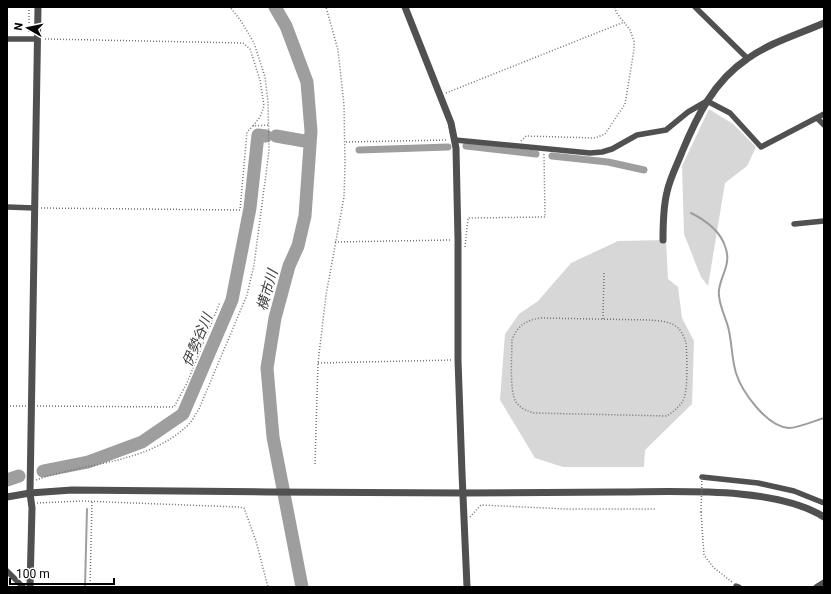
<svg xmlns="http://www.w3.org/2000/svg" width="831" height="594" viewBox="0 0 831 594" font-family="Roboto,'Noto Sans JP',sans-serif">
<rect width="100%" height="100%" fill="#fff"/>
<path fill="#d7d7d7" d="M709 109 733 124 756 147 747 166 725 183 708 286 701 277 684 234 682 166Z
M666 240 668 279 678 287 682 318 694 341 692 404 645 450 644 467H563L535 458 500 400 505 334 519 314 538 301 571 263 618 241Z"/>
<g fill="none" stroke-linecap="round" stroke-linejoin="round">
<path stroke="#9e9e9e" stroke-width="2" d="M691 213C705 220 720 231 725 246 732 264 721 274 719 290 717 303 727 319 729 331 732 345 732 360 736 373 742 392 767 427 789 428 798 428 814 421 824 418
M85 587 87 509"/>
<path stroke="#9e9e9e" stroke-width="7" d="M466 146 536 154
M359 150 448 147
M552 156 608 162 644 170"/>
<path stroke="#9e9e9e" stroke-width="13" d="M275 7 286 26 307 82 311 131 305 216 298 246 289 266 275 318 267 368 273 437 302 587
M276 136 310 142
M43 471 88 462 142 442 183 414 232 300 250 208 258 135 266 136
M7 480 19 476"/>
<path stroke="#727272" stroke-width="1.5" stroke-dasharray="1 2" stroke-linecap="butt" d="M29 7V33
M45 39 243 43 250 49 260 80 264 106 260 117 253 126
M446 93 624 22
M521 141 526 136 595 138 605 134 625 104 634 50V41L630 30 616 12 615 7
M346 142 447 140
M41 208 240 210 247 132 253 126 269 125
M335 242 451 240
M465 247 468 218 545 217 544 154
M541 318 650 320C660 321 672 321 679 329 682 332 685 339 686 343 687 353 688 390 684 398 681 406 674 411 667 416L534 413C527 411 521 409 516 402 509 391 512 354 512 340 517 326 526 320 541 318Z
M603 319 604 272
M318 363 452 360
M7 406H26
M37 406 174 407 187 383 220 302
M315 464 318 363 326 295 344 197 345 165 344 105 338 50 326 7
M36 480C86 462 149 464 189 424 193 420 196 413 199 409L247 295 254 265 269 151 268 102 265 77 254 43 241 21 230 7
M37 503 82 501 238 507 244 508 256 541 268 587
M701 512 704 555 713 567 732 582
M470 517 481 505 566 509H656
M90 587 92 502"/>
<path stroke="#505050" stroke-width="5.5" d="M695 7 747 58
M7 39H37
M817 118 824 125
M455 140 590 153 602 152 612 149 637 135 666 130 688 112 707 101 730 113 761 147 824 114
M7 207 35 208
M794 224 824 221
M702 477 758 483 794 491 824 503
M7 571 23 587
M736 586 739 587
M816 587 824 582"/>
<path stroke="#505050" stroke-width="7" d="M405 7 451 123 456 148 458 240V360L462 473 467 587
M663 240C663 224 663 208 667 192 670 178 677 165 682 152 697 116 714 81 747 59 769 43 799 34 824 23
M7 497 30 493 72 490C203 491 333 493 464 493 515 493 567 492 619 492 677 492 775 486 824 517
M30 587 32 508 30 493 38 7"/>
<path stroke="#727272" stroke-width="1.5" stroke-dasharray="1 2" stroke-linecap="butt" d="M701 512 702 477"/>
</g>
<g text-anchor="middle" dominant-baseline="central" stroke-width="3" stroke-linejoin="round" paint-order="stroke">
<g font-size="14" font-style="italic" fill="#3f3f3f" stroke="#fff">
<text transform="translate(267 290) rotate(-74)">横市川</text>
<text transform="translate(197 340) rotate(-67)">伊勢谷川</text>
</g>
</g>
<rect width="831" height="594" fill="none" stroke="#000000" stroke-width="16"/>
<g transform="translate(28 28) rotate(279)" stroke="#ffffff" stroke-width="3" paint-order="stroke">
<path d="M0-3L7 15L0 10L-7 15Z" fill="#000000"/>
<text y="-6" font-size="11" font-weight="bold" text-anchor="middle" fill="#000000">N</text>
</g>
<path d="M10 578v6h104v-6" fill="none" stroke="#000000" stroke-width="2"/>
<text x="16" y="578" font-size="12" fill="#000000" stroke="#ffffff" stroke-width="3" paint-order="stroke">100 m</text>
</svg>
